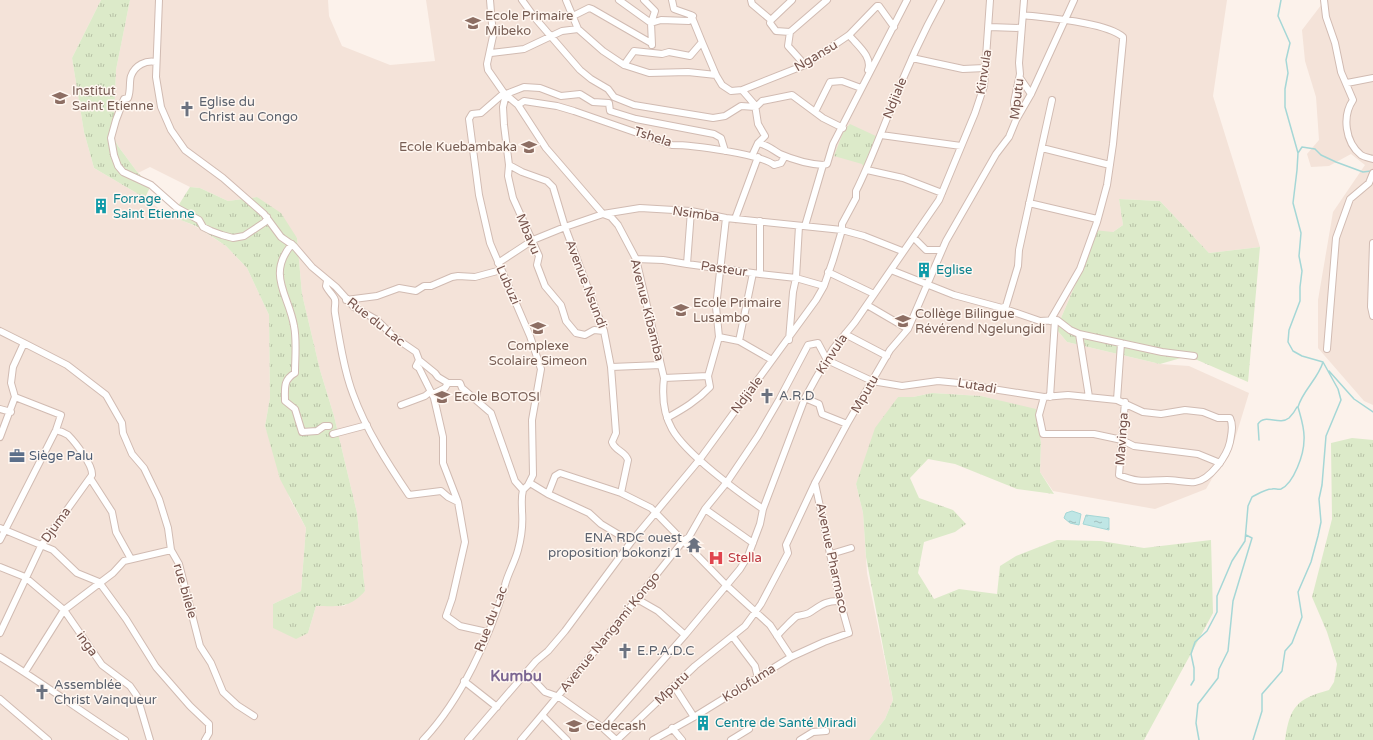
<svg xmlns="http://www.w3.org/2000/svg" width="1373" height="740" viewBox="0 0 1373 740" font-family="'Varela Round',sans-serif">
<defs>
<pattern id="grass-tufts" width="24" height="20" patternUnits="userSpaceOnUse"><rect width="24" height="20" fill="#dceac9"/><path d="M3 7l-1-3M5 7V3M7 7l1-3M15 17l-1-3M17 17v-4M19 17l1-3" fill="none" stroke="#b7c0a5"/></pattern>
<pattern id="water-ripples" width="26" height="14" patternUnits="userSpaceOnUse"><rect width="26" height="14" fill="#bfe6e5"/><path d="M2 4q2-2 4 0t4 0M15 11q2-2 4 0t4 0" fill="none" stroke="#a0bdbc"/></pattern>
</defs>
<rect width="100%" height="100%" fill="#fcf2eb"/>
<path fill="#f4e3d9" d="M0 0H101L72 58 84 132 94 168 145 198 165 213 195 226 226 246 247 268 269 315 270 398 265 426 290 499 306 528 301 591 273 604 308 633 316 606H344L365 591 357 513 334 416 320 370 302 294 297 238 257 197 228 201 200 188 190 187 150 167 138 173 118 146 111 132 114 121 116 70 130 0H328L329 16 342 46 390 65 435 61 426 0H1227L1213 96 1260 247 1209 253 1160 201 1119 199 1123 225 1113 232 1082 269 1061 318 1057 330 1067 342 1160 364 1189 366 1249 393 1235 439 1206 489 1155 509 1053 491 1040 472 1041 443 1037 421 1001 401 981 396 932 393 913 397H898L856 484 863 513 867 573 893 700 885 719 869 740H0Z
M1325 0H1373V405L1364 401 1318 348V300L1333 212 1365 165 1351 154 1329 166 1311 167 1307 154 1319 140 1316 97 1305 61 1302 30Z"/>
<path fill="url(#grass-tufts)" d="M101 0H130L116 70 114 121 111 132 118 146 138 173 151 185 145 198 94 168 84 132 72 58Z
M850 124 878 137 865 169 862 164 834 156 844 130Z
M190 187 200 188 228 201 257 197 281 213 297 238 302 294 320 370 334 416 357 513 365 591C349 609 338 606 316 606L308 633 296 639 273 628V604L301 591 306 528 280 479 265 426 270 398 269 315 247 268 226 246 196 226 173 217 178 206Z
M1119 199 1160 201 1209 253 1260 247 1248 382 1188 356 1160 364 1067 342 1057 330 1061 318 1082 269 1094 230 1113 232 1123 225Z
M932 393 981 396 1036 409 1041 443 1040 472 1054 494 1017 489 955 464 928 459 910 478 919 498 953 510 966 524 955 532 924 542 918 573 934 599 959 589 997 594 1000 566 1016 556 1057 540 1101 541 1144 548 1211 540 1213 613 1144 740H869L885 719 893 700 866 557 863 513 856 484 875 428 898 397H913Z
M1352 438 1373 440V740H1285C1290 706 1297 699 1329 690L1334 682 1337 664 1327 632 1312 597 1332 519 1331 443Z"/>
<path fill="url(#water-ripples)" stroke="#a5d7d6" d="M1072 511 1081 514 1079 525 1070 523 1064 518 1066 513Z
M1086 515 1109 518V530L1083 524Z"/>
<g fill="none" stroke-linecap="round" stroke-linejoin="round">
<path stroke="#a5d7d6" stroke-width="1.5" d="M1298 153 1302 147 1315 149 1321 155 1336 162 1363 172 1371 171
M1329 371 1354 399 1373 412
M1259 440 1258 424C1265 413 1279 426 1289 418 1292 415 1295 411 1297 407
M1191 685 1194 680V668L1191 654 1195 642 1207 631 1217 612V596L1232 561 1245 541 1248 506 1252 497C1258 494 1265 489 1272 489 1275 488 1278 490 1281 489 1294 483 1304 454 1304 440 1305 429 1301 418 1298 407 1303 390 1318 379 1323 362
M1199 740 1196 723 1198 704 1218 678 1219 669 1228 651 1233 601 1252 538 1246 535
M1253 740 1262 711V694L1282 671 1285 651 1292 643 1302 617 1298 592 1311 562 1318 536 1321 522 1319 499 1322 485 1326 436 1341 400 1338 389 1323 362 1302 356 1293 351 1288 342 1289 330 1300 301V287L1302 271 1299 256 1301 233 1293 203 1297 170 1298 153 1285 107V89L1288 73 1286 60 1290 43 1278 16 1281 0"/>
<defs>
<path id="minor" d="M159 0 156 77 161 107 171 130 185 150 223 178 264 214 281 237 294 246 312 267 336 287 354 307 377 320 394 337 416 352 419 360 435 373 438 377 448 383H460L462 388 491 413 515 481 523 490C521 498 522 503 522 511 523 523 521 539 518 550 515 562 508 573 505 585 490 637 461 700 423 740
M490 0 493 36 487 64 488 70 504 93 518 105 546 148 603 214 611 217 618 225 636 259 664 378C662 395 663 413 672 429 686 454 738 492 763 509
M522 0 535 18 580 70 591 79 608 89 614 97 634 105 713 118 725 116 741 106 756 107 762 101 792 95 823 118 843 128
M566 0 578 29 603 51 624 65 649 73 688 72 716 75
M619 0 651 23 661 20 689 21 693 16
M644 0 655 11 651 23 652 45
M751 0 752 4 771 20 770 23 776 31 790 32 788 46 805 65
M1324 0 1326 17 1335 43 1341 72 1353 100C1342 116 1345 142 1361 155 1364 157 1370 158 1373 159
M1023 15C1046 18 1106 22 1123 37V40L1113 144 1107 185 1097 222 1080 269 1050 321
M573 16 589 8 592 9 651 43
M771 20 792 0
M989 27 1021 28
M790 32 827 0
M849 35C857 45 873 57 868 70
M702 42 716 75 722 85 731 91 742 90 755 105 758 124 765 136 758 143 752 156
M491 53 524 49 562 31 578 29
M912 58 963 69 985 68
M156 62C146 60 135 65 131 76 129 82 131 90 128 98L124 99 116 120 111 138 114 155 118 166 123 172 151 185 177 208 199 220 203 227 211 231 222 235 233 238 244 236 265 222 267 217
M624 65 634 51 662 54 669 52 690 56 702 42 691 15 674 9 672 0
M1020 78 1031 94
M1347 83 1373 78
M742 90 805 65 849 35 877 6H879L894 27
M504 93 481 113 472 114 469 119 479 195 490 243 530 336 541 369 532 420 533 475 528 485 523 490
M518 105 524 101 557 106 574 111 672 145C692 145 761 154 774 165L781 163 785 156
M815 112 830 82 842 81 861 88
M1016 120 1031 94 1074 0
M881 135 961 146
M758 143C766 144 773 150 780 154 794 160 807 164 823 165
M1042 148 1110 165
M509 165 522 172 547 181 553 187 565 227 604 331 611 367 616 433 612 442C615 451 625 451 628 460L621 493
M867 170 903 178 942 193
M1029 203 1097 219
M735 219 758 157
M760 221V274L796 278 824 286
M805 226 823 165 827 164 833 144 907 0
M914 238 926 250H942
M1373 243 1371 307 1373 316
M292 244C266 275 289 295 294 326 297 340 295 358 295 373 283 380 285 388 285 401L295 409 302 432 317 431 324 426H329
M636 259 663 260 687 264 691 211
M498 263 533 240 565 227 603 214 640 208 691 211 726 218 842 230 864 236 902 251
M687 264 760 274
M891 270 954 295 1002 308 1040 321 1057 320 1070 330 1079 334 1162 352 1194 356
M828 272 874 294
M327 281 326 286C328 291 335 297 335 300 336 304 334 308 335 313 339 338 344 371 353 394 366 430 388 464 409 495L441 491 448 497 458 502 465 542 452 599 446 616 460 626 487 632
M346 300 377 296 399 288 416 291 424 286H431L452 277 458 276 475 277 501 270
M867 305 908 329
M1002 308 1006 306 1018 266 1019 250 1052 100
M0 331 24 343
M604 331 594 330 585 335 576 333 566 321 561 305 545 286 537 265 539 256 513 198 508 176 509 165 504 125 503 107 506 94 524 87 540 88 561 96 580 94 593 102 609 103 610 111 636 119 714 134 721 138 725 151
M845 334 887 356
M1079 334 1089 397
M719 337 739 341 772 360
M789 340 793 292 796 278 799 226
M739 341 753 273
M1327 349 1336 238 1350 199 1369 183 1373 173
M419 360 416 366 419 368 434 398 443 437V463L458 502
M611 367 661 365
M664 378 708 376 719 337 716 307 726 218
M433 394 445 388 448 383
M15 397 11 383 13 367 24 343 67 365 106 395 122 423 123 433 132 454 144 468 159 499 168 528 171 550 179 564 200 646 211 663 223 692 237 705 254 716
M1044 397 1039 415 1043 434H1094L1122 440 1134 446 1198 454 1220 463
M1050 397 1055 320
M805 398 819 404 822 414 847 424
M1117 400 1121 343
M401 405 425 396 430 392
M0 409 11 412
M667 418C683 409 697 401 710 387L708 376
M333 434 367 425
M0 437 15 397 61 415 56 430 0 540
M90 478 112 512 116 532 131 559
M530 483 548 494 589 513 601 524 631 542
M548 494 555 476 560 473 621 493 651 508 726 585 770 625 791 657
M705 509 753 543
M0 528 53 550 77 573 99 582 126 619 156 667 190 706 209 724V733L205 740
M831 554 851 548
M0 567 25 577 64 610 102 665 130 686 137 696 150 740
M637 599 658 611 685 635
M0 633 41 546 92 475C93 465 75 442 68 435 65 433 60 431 56 430
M777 636C781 631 793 619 797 616 801 615 805 615 809 613 820 606 826 600 840 601
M733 637 755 666 758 678
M0 657C43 683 83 713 125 740
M25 672 64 610 113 573 124 561 171 550
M526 672 545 692 559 697 603 728 616 740
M464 681 497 707
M674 686 694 717
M0 699 48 740
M542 715 567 740
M603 728 685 635 740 569 748 556 760 524 763 509 805 398 816 378 833 349 855 322 939 200 975 113 984 86 990 0
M672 728 682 740
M468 740 536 661 548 651 565 631 631 542 700 459 816 300 824 286 833 260 842 230V224L856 198V191C870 163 880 135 892 106 906 70 922 34 941 0
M521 740C576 675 630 608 683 541L689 537 705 509 727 482 758 436 779 400 808 345 818 343 827 360 872 381 902 386 938 381 969 384 986 388 1044 397 1068 395 1117 400 1143 412 1161 414 1185 410 1203 412 1218 418H1230C1234 426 1231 435 1230 442 1227 456 1210 480 1195 482 1185 483 1176 480 1167 480 1145 480 1142 484 1119 475L1125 402
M617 740 695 666 745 626 761 604 788 553 786 545 815 483 847 424 890 350 908 329 946 241 996 154 1009 137 1016 120 1014 102 1020 74 1019 63 1024 0
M653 740 694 717 791 657 824 642 849 633 840 601 815 483
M731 740 749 729
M800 740 813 732 826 731"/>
</defs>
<use href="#minor" stroke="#d1bbb2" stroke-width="8"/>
<use href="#minor" stroke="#fff" stroke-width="6"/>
</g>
<defs>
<symbol id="school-bare" viewBox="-9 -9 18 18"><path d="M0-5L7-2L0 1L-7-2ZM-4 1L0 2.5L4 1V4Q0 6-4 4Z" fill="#8d6e63" stroke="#fff7f1" stroke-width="2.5" paint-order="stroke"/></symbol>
<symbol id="church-bare" viewBox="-9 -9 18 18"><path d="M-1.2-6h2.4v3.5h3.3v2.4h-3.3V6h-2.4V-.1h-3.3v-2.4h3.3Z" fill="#6b7280" stroke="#fff7f1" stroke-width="2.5" paint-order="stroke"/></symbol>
<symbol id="building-bare" viewBox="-9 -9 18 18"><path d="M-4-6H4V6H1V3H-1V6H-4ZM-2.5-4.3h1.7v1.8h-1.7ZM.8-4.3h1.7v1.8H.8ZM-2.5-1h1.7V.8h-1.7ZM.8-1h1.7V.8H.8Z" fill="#0f9aa8" stroke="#fff7f1" stroke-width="2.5" paint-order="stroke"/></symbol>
<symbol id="office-bare" viewBox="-9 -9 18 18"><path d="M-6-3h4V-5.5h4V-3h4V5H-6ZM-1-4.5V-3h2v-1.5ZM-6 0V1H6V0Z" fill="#5c6f8a" stroke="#fff7f1" stroke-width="2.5" paint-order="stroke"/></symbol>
<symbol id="temple-bare" viewBox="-9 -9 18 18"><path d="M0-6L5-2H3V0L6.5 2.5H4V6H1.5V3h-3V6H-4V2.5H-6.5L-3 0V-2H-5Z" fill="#6b7280" stroke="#fff7f1" stroke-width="2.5" paint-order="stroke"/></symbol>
<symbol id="hospital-bare" viewBox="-9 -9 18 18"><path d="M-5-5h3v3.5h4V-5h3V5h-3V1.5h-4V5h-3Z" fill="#e0444e" stroke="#fff7f1" stroke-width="2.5" paint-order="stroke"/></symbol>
</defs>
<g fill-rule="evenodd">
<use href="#school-bare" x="462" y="12" width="22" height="22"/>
<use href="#school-bare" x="49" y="87" width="22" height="22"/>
<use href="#church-bare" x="176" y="98" width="22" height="22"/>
<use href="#school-bare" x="518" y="136" width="22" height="22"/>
<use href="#building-bare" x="90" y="195" width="22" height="22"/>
<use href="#building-bare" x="913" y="259" width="22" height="22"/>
<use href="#school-bare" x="670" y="299" width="22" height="22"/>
<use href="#school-bare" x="892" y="310" width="22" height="22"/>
<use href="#school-bare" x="527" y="317" width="22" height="22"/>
<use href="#church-bare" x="756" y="385" width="22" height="22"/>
<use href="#school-bare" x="431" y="386" width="22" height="22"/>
<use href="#office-bare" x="6" y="445" width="22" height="22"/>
<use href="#temple-bare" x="683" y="534" width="22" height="22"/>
<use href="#hospital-bare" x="705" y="547" width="22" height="22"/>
<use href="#church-bare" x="614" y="640" width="22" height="22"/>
<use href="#church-bare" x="31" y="681" width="22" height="22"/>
<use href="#building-bare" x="692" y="712" width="22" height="22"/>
<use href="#school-bare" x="563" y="715" width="22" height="22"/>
</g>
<g text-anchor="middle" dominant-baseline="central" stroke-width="3" stroke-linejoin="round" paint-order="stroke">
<g font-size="13" fill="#785e54" stroke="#fff7f1" text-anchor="start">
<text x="485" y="16">Ecole Primaire<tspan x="485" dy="15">Mibeko</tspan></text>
<text x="72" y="91">Institut<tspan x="72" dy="15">Saint Etienne</tspan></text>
<text x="517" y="147" text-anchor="end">Ecole Kuebambaka</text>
<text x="693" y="303">Ecole Primaire<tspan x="693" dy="15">Lusambo</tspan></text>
<text x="915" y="314">Collège Bilingue<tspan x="915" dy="15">Révérend Ngelungidi</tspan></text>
<text x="538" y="346" text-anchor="middle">Complexe<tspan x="538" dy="15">Scolaire Simeon</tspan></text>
<text x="454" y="397">Ecole BOTOSI</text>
<text x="586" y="726">Cedecash</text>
</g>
<g font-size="13" fill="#77554e" stroke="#fff7f1">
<text transform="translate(816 56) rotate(-31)">Ngansu</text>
<text transform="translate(984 72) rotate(-81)">Kinvula</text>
<text transform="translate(895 98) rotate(-68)">Ndjiale</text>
<text transform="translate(1017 99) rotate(-83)">Mputu</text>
<text transform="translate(653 137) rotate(18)">Tshela</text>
<text transform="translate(696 214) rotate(8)">Nsimba</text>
<text transform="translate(528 234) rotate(67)">Mbavu</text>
<text transform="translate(724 269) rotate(8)">Pasteur</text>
<text transform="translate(586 284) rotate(69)">Avenue Nsundi</text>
<text transform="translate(508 285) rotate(66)">Lubuzi</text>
<text transform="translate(647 310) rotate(76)">Avenue Kibamba</text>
<text transform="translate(376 322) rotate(38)">Rue du Lac</text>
<text transform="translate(832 354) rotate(-56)">Kinvula</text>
<text transform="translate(977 386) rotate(10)">Lutadi</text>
<text transform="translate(865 394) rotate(-60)">Mputu</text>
<text transform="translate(747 395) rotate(-53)">Ndjiale</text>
<text transform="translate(1122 439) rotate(-86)">Mavinga</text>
<text transform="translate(56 525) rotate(-54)">Djuma</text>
<text transform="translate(832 558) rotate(78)">Avenue Pharmaco</text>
<text transform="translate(185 591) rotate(74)">rue bilele</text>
<text transform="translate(491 619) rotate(-69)">Rue du Lac</text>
<text transform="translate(610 632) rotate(-51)">Avenue Nangami Kongo</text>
<text transform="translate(87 644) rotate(54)">inga</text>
<text transform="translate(749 683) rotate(-32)">Kolofuma</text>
<text transform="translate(672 688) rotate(-44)">Mputu</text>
</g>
<g font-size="13" fill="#5b616d" stroke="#fff7f1" text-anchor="start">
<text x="199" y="102">Eglise du<tspan x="199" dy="15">Christ au Congo</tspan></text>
<text x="779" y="396">A.R.D</text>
<text x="682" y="538" text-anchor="end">ENA RDC ouest<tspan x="682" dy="15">proposition bokonzi 1</tspan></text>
<text x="637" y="651">E.P.A.D.C</text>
<text x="54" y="685">Assemblée<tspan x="54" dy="15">Christ Vainqueur</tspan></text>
</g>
<g font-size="13" fill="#0d838f" stroke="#fff7f1" text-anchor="start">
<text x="113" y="199">Forrage<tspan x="113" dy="15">Saint Etienne</tspan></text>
<text x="936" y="270">Eglise</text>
<text x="715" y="723">Centre de Santé Miradi</text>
</g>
<g font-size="13" fill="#4e5e75" stroke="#fff7f1" text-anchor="start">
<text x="29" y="456">Siège Palu</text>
</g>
<g font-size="13" fill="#be3a42" stroke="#fff7f1" text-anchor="start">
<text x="728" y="558">Stella</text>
</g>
<g font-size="15" font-weight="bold" fill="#7b6692" stroke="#fff7f1">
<text x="516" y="676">Kumbu</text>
</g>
</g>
</svg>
